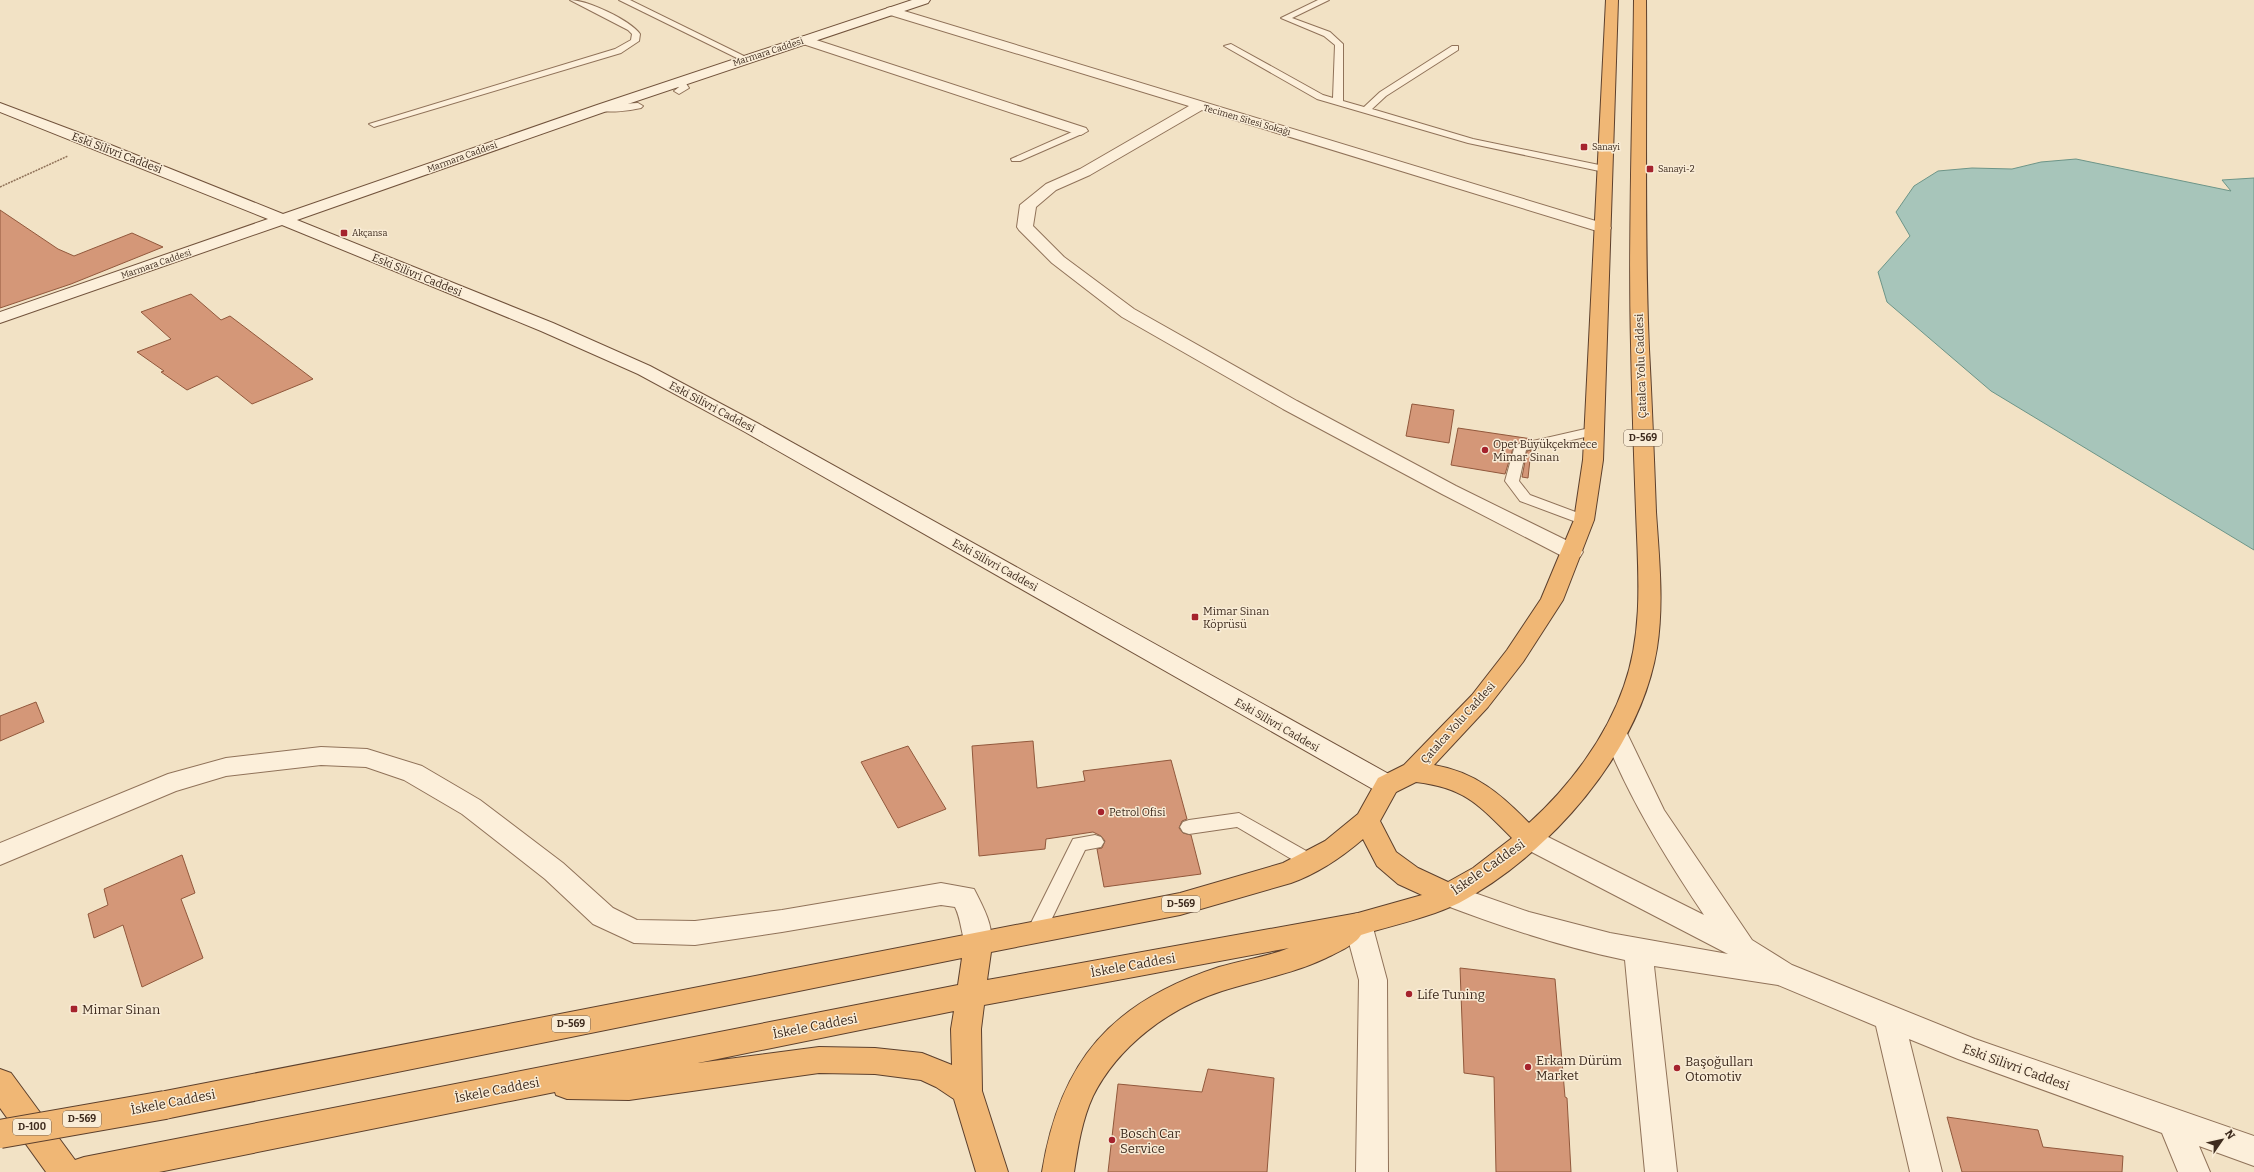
<svg xmlns="http://www.w3.org/2000/svg" width="2254" height="1172" viewBox="0 0 2254 1172" font-family="Bitter,serif">
<rect width="100%" height="100%" fill="#f2e2c5"/>
<path fill="#a7c5ba" stroke="#6d9588" d="M2076 159 2231 191 2222 180 2254 178V550L1991 391 1887 302 1878 272 1910 236 1896 212 1914 186 1938 171 1972 168 2012 169 2041 162Z"/>
<path fill="#d49778" stroke="#91583c" d="M0 210 58 249 74 256 132 233 163 247 71 284 0 308Z
M191 294 221 320 230 316 313 379 252 404 217 376 187 390 161 372 164 371 137 352 171 339 141 312Z
M1412 404 1454 410 1449 443 1406 436Z
M1458 428 1532 439 1514 445 1505 474 1451 465Z
M1531 450 1528 478 1522 477 1527 451Z
M36 702 44 722 0 741V716Z
M1033 741 1037 788 1085 781 1083 771 1171 760 1187 819 1182 821 1179 828 1183 833 1191 835 1201 874 1104 887 1097 849 1102 848 1105 841 1101 836 1093 832 1046 839 1045 849 979 856 972 746Z
M908 746 946 809 898 828 861 762Z
M182 855 195 893 181 899 203 958 142 987 123 925 94 938 88 914 108 905 104 889Z
M1460 968 1555 979 1565 1097 1567 1098 1571 1172H1496L1494 1077 1464 1073Z
M1208 1069 1274 1078 1267 1172H1108L1118 1084 1202 1092Z
M1947 1117 2038 1130 2043 1147 2123 1156 2122 1172H1962Z"/>
<g fill="none" stroke-linecap="round" stroke-linejoin="round">
<defs>
<path id="service" d="M570 0C587 0 630 20 640 34L639 41 621 53 377 126 374 127 369 124 615 49 631 40 632 34 628 30Z
M619 0H630L750 59 743 61Z
M1318 0H1329L1292 18 1330 32 1343 44V101L1364 107 1380 92 1452 46H1458V50L1386 96 1372 109 1473 139 1604 166 1609 169 1604 172 1468 143 1317 99 1224 46 1231 44 1323 95 1333 98 1335 45 1324 36 1281 18Z
M680 78 683 79 689 88 679 94 674 91 679 87 675 81Z
M638 103 643 106 641 108C632 110 604 115 597 108L602 105Z
M1081 128 1084 129V133L1020 161H1012L1011 159Z
M1594 427 1599 428 1601 431 1599 434 1526 450 1519 481 1530 495 1589 517 1591 520 1589 523H1579L1520 501 1505 481 1515 445Z
M1239 813 1317 857 1320 862 1317 867 1311 869 1305 867 1237 827 1189 834 1183 832 1180 827 1183 822 1189 820Z
M1095 835 1101 837 1104 842 1101 847 1085 850 1043 937 1036 939 1029 937 1027 931 1073 839Z"/>
<path id="minor" d="M891 7 1609 225 1611 228 1609 231H1597L1202 110 1090 175 1056 190 1036 207 1033 226 1064 257 1134 309 1297 401 1456 486 1580 547 1583 552 1580 557 1572 559 1564 557 1442 494 1283 409 1122 317 1052 263 1019 230 1017 227 1020 205 1046 184 1080 169 1189 106 887 14 885 11 887 8Z
M804 36 1086 128 1088 131 1081 135 1076 134 800 43 798 40Z
M1615 724 1624 727 1664 810 1752 940 1792 965 1975 1039 2254 1136V1166L2199 1146 2210 1172H2178L2162 1133 1958 1059 1909 1039 1942 1172H1910L1876 1026 1778 985 1654 966 1677 1172H1645L1625 960C1561 947 1500 926 1439 903L1435 895 1439 887 1449 884 1529 912 1610 933 1728 954 1520 846 1516 839 1520 832 1529 829 1538 832 1704 915C1665 857 1629 798 1603 733L1606 727Z
M321 747 367 749 422 766 480 800 563 863 613 908 637 920 695 921 782 910 941 883 974 889C983 907 998 932 988 951L978 955 968 951C961 937 962 921 955 907L941 905 782 932 695 945 634 943 593 924 545 879 462 814 404 780 366 767 321 765 226 776 176 791 0 865V843L168 774 226 758Z
M1358 913 1368 916 1372 924 1387 980 1388 1172H1356L1359 980 1344 924 1348 916Z"/>
<path id="secondary" d="M912 0H930L928 3 607 111 297 220 553 323 650 366 759 424 1396 778 1400 785 1396 792 1387 795 1378 792 745 432 638 374 541 331 282 225 0 323V312L268 219 0 112V103L101 141 283 214 597 105Z"/>
<path id="trunk" d="M1606 0H1618L1603 460 1594 520 1563 600 1523 662 1488 707 1434 765C1475 772 1501 794 1529 823 1569 787 1606 738 1624 686 1644 630 1638 570 1636 511 1634 456 1632 400 1631 344 1628 229 1633 115 1634 0H1646C1647 116 1644 233 1649 349 1652 403 1654 458 1656 512 1659 557 1664 604 1657 648 1640 752 1549 855 1459 903 1428 918 1393 925 1361 935 1355 945 1336 953 1326 958 1292 974 1257 980 1222 991 1169 1008 1118 1046 1093 1096 1082 1120 1078 1146 1074 1172H1042C1060 1060 1112 1002 1219 967 1242 960 1267 957 1289 948L984 1005 981 1029 982 1091 1008 1172H976L954 1099 936 1087 921 1080 875 1074 819 1073 629 1100 567 1099 556 1095 555 1092 159 1172H46L0 1108V1069L11 1073 75 1160 84 1157 958 985 962 958 165 1119 154 1115 150 1105 154 1095 165 1091 1180 893 1283 863 1325 841 1358 814 1378 778 1404 765 1472 695 1507 650 1541 599 1574 520 1583 460ZM1416 782C1465 788 1478 804 1512 838L1473 868 1448 882 1418 868 1396 852 1380 821 1396 792ZM1363 839 1377 866 1398 884 1422 895 1358 913 987 980 991 952 1180 915 1291 883C1317 874 1342 857 1363 839ZM954 1011 951 1029 952 1065 922 1053 875 1048 819 1047 698 1063Z"/>
</defs>
<use href="#service" stroke="#907259" stroke-width="2"/>
<use href="#minor" stroke="#907259" stroke-width="2"/>
<use href="#secondary" stroke="#72533c" stroke-width="2"/>
<use href="#trunk" stroke="#5d402d" stroke-width="2"/>
<path stroke="#907259" stroke-width="1.5" stroke-dasharray="2 1" stroke-linecap="butt" d="M0 187 68 156"/>
<use href="#service" fill="#fcefda" fill-rule="evenodd"/>
<use href="#minor" fill="#fcefda" fill-rule="evenodd"/>
<use href="#secondary" fill="#fcefda" fill-rule="evenodd"/>
<use href="#trunk" fill="#f0b775" fill-rule="evenodd"/>
<defs>
<path id="trunk-bridge" d="M0 1134 165 1105"/>
</defs>
<use href="#trunk-bridge" stroke="#5d402d" stroke-width="30" stroke-linecap="butt"/>
<use href="#trunk-bridge" stroke="#f0b775" stroke-width="28"/>
</g>
<g fill="#a5232d" stroke="#f9ecd6" stroke-width="1.5">
<rect x="1580" y="143" width="8" height="8" rx="2"/>
<rect x="1646" y="165" width="8" height="8" rx="2"/>
<rect x="340" y="229" width="8" height="8" rx="2"/>
<circle cx="1485" cy="450" r="4"/>
<rect x="1191" y="613" width="8" height="8" rx="2"/>
<circle cx="1101" cy="812" r="4"/>
<circle cx="1409" cy="994" r="4"/>
<rect x="70" y="1005" width="8" height="8" rx="2"/>
<circle cx="1528" cy="1067" r="4"/>
<circle cx="1677" cy="1068" r="4"/>
<circle cx="1112" cy="1140" r="4"/>
</g>
<g text-anchor="middle" dominant-baseline="central" stroke-width="3" stroke-linejoin="round" paint-order="stroke">
<g font-size="9" fill="#3e2b1e" stroke="#f9ecd6">
<text transform="translate(768 52) rotate(-18)">Marmara Caddesi</text>
<text transform="translate(1247 120) rotate(16)">Tecimen Sitesi Sokağı</text>
<text transform="translate(462 157) rotate(-20)">Marmara Caddesi</text>
<text transform="translate(156 264) rotate(-19)">Marmara Caddesi</text>
</g>
<g font-size="9" fill="#3e2b1e" stroke="#f9ecd6" text-anchor="start">
<text x="1592" y="147">Sanayi</text>
<text x="1658" y="169">Sanayi-2</text>
<text x="352" y="233">Akçansa</text>
</g>
<g fill="#f9ecd6" stroke="#766555" stroke-width="1">
<rect x="1624" y="430" width="38" height="16" rx="3"/>
<rect x="1162" y="896" width="38" height="16" rx="3"/>
<rect x="552" y="1016" width="38" height="16" rx="3"/>
<rect x="63" y="1111" width="38" height="16" rx="3"/>
<rect x="13" y="1119" width="38" height="16" rx="3"/>
</g>
<g font-size="10" font-weight="bold" fill="#3e2b1e">
<text x="1643" y="438">D-569</text>
<text x="1181" y="904">D-569</text>
<text x="571" y="1024">D-569</text>
<text x="82" y="1119">D-569</text>
<text x="32" y="1127">D-100</text>
</g>
<g font-size="11" fill="#3e2b1e" stroke="#f9ecd6">
<text transform="translate(117 153) rotate(21)">Eski Silivri Caddesi</text>
<text transform="translate(417 275) rotate(22)">Eski Silivri Caddesi</text>
<text transform="translate(1641 366) rotate(-92)">Çatalca Yolu Caddesi</text>
<text transform="translate(712 407) rotate(28)">Eski Silivri Caddesi</text>
<text transform="translate(995 565) rotate(29)">Eski Silivri Caddesi</text>
<text transform="translate(1458 723) rotate(-48)">Çatalca Yolu Caddesi</text>
<text transform="translate(1277 725) rotate(30)">Eski Silivri Caddesi</text>
</g>
<g font-size="11" fill="#3e2b1e" stroke="#f9ecd6" text-anchor="start">
<text x="1493" y="444">Opet Büyükçekmece<tspan x="1493" dy="13">Mimar Sinan</tspan></text>
<text x="1203" y="611">Mimar Sinan<tspan x="1203" dy="13">Köprüsü</tspan></text>
<text x="1109" y="812">Petrol Ofisi</text>
</g>
<g font-size="13" fill="#3e2b1e" stroke="#f9ecd6">
<text transform="translate(1488 867) rotate(-35)">İskele Caddesi</text>
<text transform="translate(1133 965) rotate(-10)">İskele Caddesi</text>
<text transform="translate(815 1026) rotate(-11)">İskele Caddesi</text>
<text transform="translate(2016 1067) rotate(20)">Eski Silivri Caddesi</text>
<text transform="translate(497 1090) rotate(-11)">İskele Caddesi</text>
<text transform="translate(173 1102) rotate(-11)">İskele Caddesi</text>
</g>
<g font-size="13" fill="#3e2b1e" stroke="#f9ecd6" text-anchor="start">
<text x="1417" y="994">Life Tuning</text>
<text x="82" y="1009">Mimar Sinan</text>
<text x="1536" y="1060">Erkam Dürüm<tspan x="1536" dy="15">Market</tspan></text>
<text x="1685" y="1061">Başoğulları<tspan x="1685" dy="15">Otomotiv</tspan></text>
<text x="1120" y="1133">Bosch Car<tspan x="1120" dy="15">Service</tspan></text>
</g>
</g>
<g transform="translate(2222 1140) rotate(56)" stroke="#f9ecd6" stroke-width="3" paint-order="stroke">
<path d="M0-3L7 15L0 10L-7 15Z" fill="#3e2b1e"/>
<text y="-6" font-size="11" font-weight="bold" text-anchor="middle" fill="#3e2b1e">N</text>
</g>
</svg>
